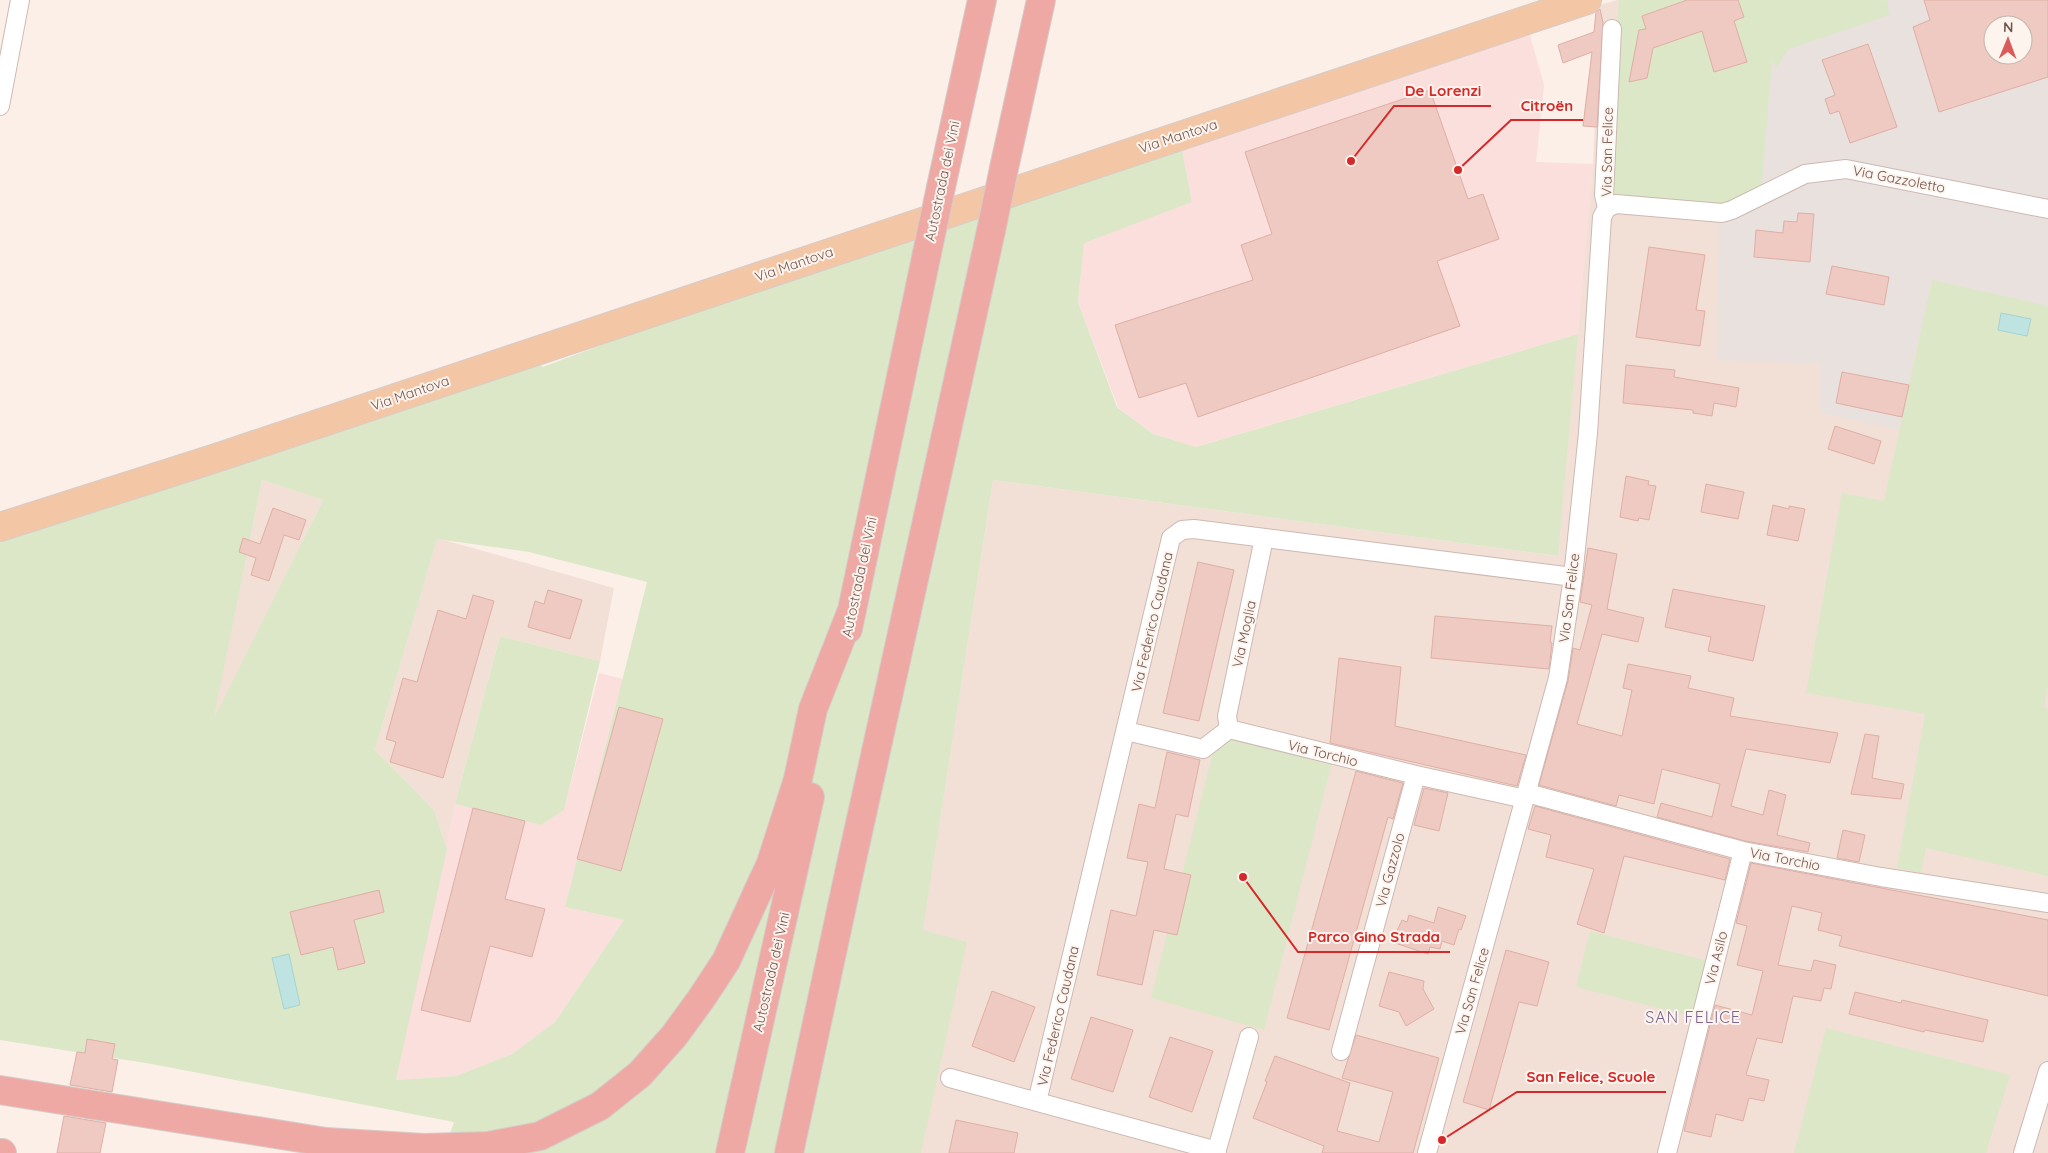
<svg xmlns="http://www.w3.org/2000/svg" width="2048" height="1153" viewBox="0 0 2048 1153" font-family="Quicksand,sans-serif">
<rect width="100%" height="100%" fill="#fbefe8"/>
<path fill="#f2e0d7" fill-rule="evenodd" d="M1617 0H2048V1153H888L993 480 1557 556 1593 164 1600 5ZM1993 25H2023V55H1993Z
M262 480 323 500 213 721Z
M437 538 614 588 600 661 500 636 455 804 447 849 434 810 375 750Z"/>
<path fill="#fadfdd" d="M1528 29 1544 85 1536 162 1593 164 1578 334 1195 447 1153 434 1118 407 1078 302 1084 242 1192 202 1182 150Z
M599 673 623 679 565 907 624 920 555 1022 512 1054 456 1076 396 1080 455 804 541 825 564 810Z"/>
<path fill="#e9e1de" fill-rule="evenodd" d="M1887 0H2048V306L1932 280 1899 430 1819 412 1820 364 1718 360 1719 210 1773 48 1877 10ZM1993 25H2023V55H1993Z"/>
<path fill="#dbe7c7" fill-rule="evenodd" d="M1619 0H1887L1889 15 1789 49 1776 68 1772 60 1761 192 1719 210 1605 200V156Z
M1182 150 1192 202 1084 243 1078 302 1117 407 1153 434 1196 447 1578 334 1558 556 993 480 923 930 967 942 921 1153H443L454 1122 152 1064 0 1040V512L520 349 543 367 855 249ZM262 480 323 500 214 718ZM437 539 529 552 647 582 565 907 624 920 555 1022 512 1054 456 1076 396 1080 447 849 434 810 375 750Z
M1932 280 2048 306V684L2044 707 2048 708V876L1926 848 1921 873 1897 868 1925 714 1806 693 1842 493 1884 501Z
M500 636 600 661 564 810 541 825 455 804Z
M1218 732 1334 755 1264 1030 1151 998Z
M1590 931 1708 961 1693 1017 1576 987Z
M1826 1028 2010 1075 1986 1153H1794Z"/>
<path fill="#bee3e1" stroke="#a5d4d1" d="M2001 313 2031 319 2027 336 1998 330Z
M289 954 300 1005 284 1009 272 958Z"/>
<path fill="#eecac2" stroke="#dfaea4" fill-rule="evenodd" d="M1687 0H1738L1744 17 1734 21 1747 62 1714 72 1702 31 1653 48 1647 78 1629 82 1639 30 1646 29 1642 16Z
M1924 0H2048V77L1939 112 1913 27 1930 20ZM1993 25H2023V55H1993Z
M1600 9 1603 23 1597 127 1583 126 1592 52 1563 63 1558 45 1594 32 1596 12Z
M1868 44 1897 127 1850 143 1839 111 1830 114 1825 99 1835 95 1822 60Z
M1430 90 1468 199 1483 194 1499 239 1437 261 1460 326 1198 417 1186 383 1139 398 1115 325 1253 280 1241 245 1272 234 1245 152Z
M1798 213 1814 214 1810 262 1754 257 1756 230 1783 233 1784 221 1797 222Z
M1649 247 1705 255 1696 310 1705 311 1700 346 1636 337Z
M1832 266 1889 277 1884 305 1826 294Z
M1626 365 1675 370 1674 377 1739 388 1736 407 1714 403 1712 416 1693 413V410L1623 403Z
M1842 372 1909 385 1902 417 1836 403Z
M1835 426 1881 441 1874 464 1828 449Z
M1626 476 1649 481 1648 485 1656 486 1649 520 1639 518 1638 521 1620 517Z
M1706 484 1744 492 1738 519 1701 512Z
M1773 505 1789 509V506L1805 509 1798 541 1767 535Z
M273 508 306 520 299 540 284 535 269 581 251 575 256 558 239 552 243 538 260 544Z
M1588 548 1617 554 1607 609 1644 618 1638 642 1602 634 1577 724 1622 736 1632 690 1623 688 1628 664 1691 676 1688 688 1734 698 1730 716 1838 733 1830 763 1746 749 1731 806 1763 815 1769 790 1786 795 1777 835 1810 843 1808 852 1745 841 1657 817 1661 803 1712 817 1720 784 1662 769 1654 804 1619 795 1616 806 1539 785 1568 681 1573 648 1580 650 1592 605 1580 602Z
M1198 562 1234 570 1199 721 1163 713Z
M1673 589 1765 606 1753 661 1708 651 1711 637 1665 627Z
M548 590 582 600 570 639 528 627 535 601 544 604Z
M473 595 494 601 443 778 390 762 396 742 386 739 403 678 417 682 438 610 466 619Z
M1435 616 1552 626 1550 642 1552 643 1549 669 1431 658Z
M1339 658 1401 667 1395 726 1526 755 1517 786 1330 743Z
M619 707 663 719 621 871 577 859Z
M1865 734 1879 736 1872 778 1904 784 1901 799 1851 794Z
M1167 752 1200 760 1188 817 1176 814 1164 869 1191 875 1177 935 1154 930 1142 985 1097 975 1111 910 1136 916 1148 862 1127 858 1139 804 1155 808Z
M1356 771 1403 783 1393 819 1388 817 1329 1030 1287 1018Z
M1424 788 1448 793 1439 831 1414 825Z
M1535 806 1730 859 1725 880 1624 856 1604 933 1577 924 1594 869 1546 857 1551 835 1528 829Z
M473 808 525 821 505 899 545 909 532 957 490 946 470 1022 421 1010Z
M1843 830 1865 835 1859 862 1837 858Z
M1751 863 2048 920V996L1839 946 1842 936 1818 930 1822 913 1792 906 1778 965 1811 971 1814 960 1836 965 1831 989 1824 988 1821 1001 1793 996 1782 1043 1757 1038 1746 1075 1769 1080 1764 1101 1749 1098 1743 1121 1716 1114 1711 1137 1684 1131 1715 1005 1752 1015 1763 971 1737 965 1747 926 1736 923Z
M379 890 384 912 354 920 365 963 338 970 333 947 301 955 290 912Z
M1438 907 1466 916 1461 930 1459 929 1454 945 1442 941 1440 949 1430 947 1428 954 1392 942 1402 920 1407 922 1409 915 1434 923Z
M1506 950 1549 962 1537 1006 1519 1002 1489 1110 1463 1102Z
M1389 972 1424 981 1423 989 1434 1009 1406 1026 1399 1012 1379 1006Z
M992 991 1035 1007 1014 1062 972 1046Z
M1855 992 1901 1003 1902 1000 1988 1020 1983 1042 1925 1030 1924 1032 1849 1014Z
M1091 1017 1133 1030 1113 1092 1071 1079Z
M1356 1035 1439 1058 1413 1153H1322L1324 1146 1253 1118 1267 1082 1265 1081 1275 1056 1350 1083 1337 1131 1379 1142 1393 1092 1342 1078Z
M1170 1037 1213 1051 1192 1112 1149 1097Z
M87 1039 115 1044 112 1059 118 1060 112 1092 70 1085 77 1052 85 1053Z
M64 1116 106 1123 100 1153H57Z
M956 1120 1018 1133 1014 1153H949Z"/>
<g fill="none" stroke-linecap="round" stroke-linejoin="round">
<defs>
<path id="minor" d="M0 106 20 0
M1607 208 1616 204 1722 213 1732 210 1805 174 1846 169 2048 209
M1229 729 1416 775 1525 799
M1229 729 1227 716 1264 538
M1126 731 1203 749 1229 729
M1527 793 1743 851 1881 877 2048 903
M1341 1051 1416 775
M950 1078 1217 1151
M1037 1102 1171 538 1182 530 1194 529 1573 577
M1216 1153 1249 1037
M1427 1153 1558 678 1573 577 1588 433 1602 217 1607 208 1604 195 1612 29
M1667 1153 1743 851
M2023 1153 2048 1071"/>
<path id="primary" d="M0 527 216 458 1587 0"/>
<path id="motorway" d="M1004 168 1041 0
M941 187 982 0
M848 629 927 253
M0 1090 326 1142 424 1148 488 1146 540 1136 600 1106 640 1074 674 1036 701 999 726 961 771 863 798 779 813 709 852 610
M0 1153H2
M730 1153 810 797
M789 1153 851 864 991 231"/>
</defs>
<use href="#minor" stroke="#ceb8b2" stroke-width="20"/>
<use href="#primary" stroke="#d5ccca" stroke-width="30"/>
<use href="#motorway" stroke="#d5ccca" stroke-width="30"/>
<use href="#minor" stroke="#fff" stroke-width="18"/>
<use href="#primary" stroke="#f3c7a6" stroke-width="28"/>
<use href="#motorway" stroke="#efa9a4" stroke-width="28"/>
<defs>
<path id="motorway-bridge" d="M991 231 1004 168
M927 253 941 187"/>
</defs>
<use href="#motorway-bridge" stroke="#d5ccca" stroke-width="30" stroke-linecap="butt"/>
<use href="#motorway-bridge" stroke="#efa9a4" stroke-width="28"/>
</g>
<g text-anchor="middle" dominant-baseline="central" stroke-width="4" stroke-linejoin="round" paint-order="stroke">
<g font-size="14" fill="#72544e" stroke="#fdf4ee">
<text transform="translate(1178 136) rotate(-18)">Via Mantova</text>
<text transform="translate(1607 152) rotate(-89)">Via San Felice</text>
<text transform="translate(1899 179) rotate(11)">Via Gazzoletto</text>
<text transform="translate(942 181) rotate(-78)">Autostrada dei Vini</text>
<text transform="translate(794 264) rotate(-19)">Via Mantova</text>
<text transform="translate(410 393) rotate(-19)">Via Mantova</text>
<text transform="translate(859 577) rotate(-78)">Autostrada dei Vini</text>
<text transform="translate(1569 598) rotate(-83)">Via San Felice</text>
<text transform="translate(1152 622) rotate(-77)">Via Federico Caudana</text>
<text transform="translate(1244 634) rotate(-78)">Via Moglia</text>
<text transform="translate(1323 753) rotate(14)">Via Torchio</text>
<text transform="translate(1785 859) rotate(11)">Via Torchio</text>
<text transform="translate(1390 870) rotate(-75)">Via Gazzolo</text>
<text transform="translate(1716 958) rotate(-76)">Via Asilo</text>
<text transform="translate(771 972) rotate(-77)">Autostrada dei Vini</text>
<text transform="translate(1472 991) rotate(-74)">Via San Felice</text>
<text transform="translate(1058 1016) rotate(-77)">Via Federico Caudana</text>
</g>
<g font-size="16" letter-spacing="1" fill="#79668e" stroke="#fdf4ee">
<text x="1693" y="1017">SAN FELICE</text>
</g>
</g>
<path fill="none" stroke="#d62828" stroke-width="2" d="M1351 161L1394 106H1491M1458 170L1511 120H1583M1243 877L1298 952H1450M1442 1140L1517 1092H1666"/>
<g fill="#d62828" stroke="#fdf4ee" stroke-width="2">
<circle cx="1351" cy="161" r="5"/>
<circle cx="1458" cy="170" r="5"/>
<circle cx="1243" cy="877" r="5"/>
<circle cx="1442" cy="1140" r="5"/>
</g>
<g font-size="15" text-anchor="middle" font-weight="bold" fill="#d62828" stroke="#fdf4ee" stroke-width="4" stroke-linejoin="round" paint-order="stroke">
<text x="1443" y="96">De Lorenzi</text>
<text x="1547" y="111">Citroën</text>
<text x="1374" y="942">Parco Gino Strada</text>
<text x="1591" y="1082">San Felice, Scuole</text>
</g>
<g transform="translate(2008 40) rotate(1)"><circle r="24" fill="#fdf4ee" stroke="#c5b4ae"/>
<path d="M0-4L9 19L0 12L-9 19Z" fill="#da5b58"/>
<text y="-8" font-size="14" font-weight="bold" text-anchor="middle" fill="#72544e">N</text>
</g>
</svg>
